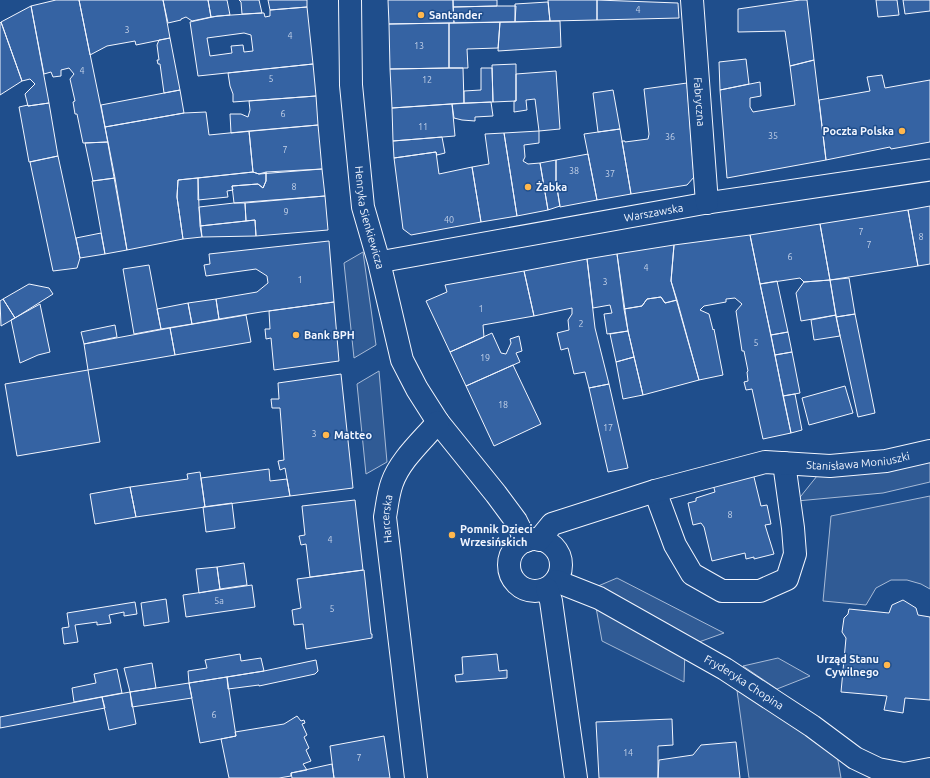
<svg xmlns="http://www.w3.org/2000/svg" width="930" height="778" viewBox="0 0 930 778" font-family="Ubuntu,sans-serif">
<rect width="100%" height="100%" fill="#1f4e8c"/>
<path fill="#305b95" stroke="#a8bbd7" d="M363 252 376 345 354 358 344 263Z
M379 371 387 462 366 474 357 384Z
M930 459V482L883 493 797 501 817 476Z
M930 496V589L921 584 907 580H891L876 588 866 605 823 601 831 516Z
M617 578 724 633 685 647 684 682 602 641 594 596 584 592Z
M778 658 810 676 777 689 743 666Z
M735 676 835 743 841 778H749Z"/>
<path fill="#3563a3" stroke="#f2f6ff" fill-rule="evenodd" d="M56 0H79L108 142 83 143 77 114H75L73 102 75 101 70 79 74 74 69 68 61 70V76L53 77 51 72 44 74 31 6Z
M79 0H163L170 38 136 45 135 41 107 46 90 55Z
M163 0H208L211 17 192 21 186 17 181 19V20L168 23Z
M208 0H227L230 15 211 17Z
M239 0H259L262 13 242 14 241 2Z
M268 0H307V7L270 10Z
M388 0H453L454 23 389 24Z
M453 0H497V6L453 7Z
M548 0H597V20L550 21Z
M597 0 678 3 679 18 597 20Z
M800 0H807L814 60 790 66 785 31 738 32V9Z
M876 0H897L899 15 878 17Z
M903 0H930V11L905 14Z
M548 2 550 21 515 22V4Z
M31 6 49 103 28 106 25 94 35 84 30 79 22 81 1 22Z
M497 6H516L515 22 454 23 453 7Z
M307 7 313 64 198 76 190 22 217 16 262 13H264L265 17 270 16V10ZM244 33 251 35 253 51 244 52 243 45 231 46 232 53 210 56 207 38Z
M560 21 561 47 498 51 500 22Z
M1 22 22 81 0 95V23Z
M500 22 498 48 467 49 468 68H449V23Z
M449 23V68L390 69 389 24Z
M170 38 180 90 164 93 160 64H158L157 60H159L157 45 159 40Z
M746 59 749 84 720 90 719 62Z
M814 60 826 160 727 178 720 90 760 82 761 96 750 98V107L753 112 795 105 790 66Z
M313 64 316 96 233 102V94L230 86 228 73Z
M516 64V101L493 102 492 65Z
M449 68H463L464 103 392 108 390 69Z
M481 68H492L493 102 464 103V91L481 90Z
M556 71 560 129 539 131 535 99 526 100 527 110 514 112V101H516V74Z
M882 75 885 88 930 80V142L891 149 890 147 826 160 819 100 870 91 867 77Z
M687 83 694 177 687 185 631 194 622 141H625V142L648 139 649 134 644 89Z
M180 90 184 113 105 127 101 105Z
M613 90 620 129 598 132 593 93Z
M316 96 318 125 231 133 230 114H241L248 117 250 110 249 101Z
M491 102 493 116 475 117V121L462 120 454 118 452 104Z
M49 103 58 156 29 162 19 107 28 105V106Z
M452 104 455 136 393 141 392 108Z
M206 112 209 135 249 131 253 172 178 180 177 197 183 239 127 250 105 127 184 113Z
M318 125 322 169 259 174 253 172 249 131Z
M620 129 631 194 597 200 584 134Z
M539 131V143L524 145 525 157 523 161 528 164 540 163 548 210 517 216 504 133Z
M504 133 517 216 481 222 472 167 489 164 485 134Z
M442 137 445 153 437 155 436 152 394 158 393 141Z
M108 142 115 178 93 181 85 143Z
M436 152 439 174 472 167 481 222 411 235 403 229 394 158Z
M588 154 597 200 560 207 556 182V160Z
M58 156 80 258 77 268 53 271 30 162Z
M556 160V182L560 206 548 210 540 163Z
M322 169 325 196 234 203 232 186 258 184 263 188 266 181V172Z
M253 172 259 174 266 172V181L263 188 258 184 232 186 233 190 227 191 228 197 198 200V178Z
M115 178 127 250 105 254 92 181Z
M198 178 199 207 202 237 183 239 177 197 178 180Z
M325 196 328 230 256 236 255 220 246 221 245 203Z
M234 203H245L246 221 200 226 199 207Z
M930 206V264L918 266 908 210Z
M908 210 918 266 830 280 820 224Z
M255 220 256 236 202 237 200 226Z
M820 224 830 280 804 282 800 278 760 284 750 235Z
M101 233 105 254 80 258 76 238Z
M750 235 791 433 763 439 752 389 746 390 744 382 748 381 747 372 748 371 744 351H742L736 311 742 304 735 298 726 299V302L704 306 700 310 709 314 713 330 714 329 723 375 699 380 671 281 674 245Z
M329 241 334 302 261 312 219 319 216 299 257 292 268 283 267 276 256 269 206 276 204 265 210 264 209 254Z
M674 245 671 281 677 300 665 303 661 297 647 299 642 306 624 309 617 254Z
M617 254 628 331 607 334 604 314 612 313 610 305 593 308 587 259Z
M587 259 595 328 609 384 589 388 585 372 574 374 568 348 561 350 557 333 569 330 568 320 572 314V308L534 316 524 271Z
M149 265 161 329 134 334 123 269Z
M524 271 534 316 483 325 484 337 450 352 426 301 447 292 445 285Z
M849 278 855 314 836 317 830 280Z
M830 280 836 315 801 321 796 293 804 282Z
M777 281 788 332 771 335 760 284Z
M29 284 49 288 53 294 15 318 3 299Z
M661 297 665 303 677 300 699 380 643 395 628 331 624 309 642 306 647 299Z
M3 299 15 318 1 326 0 301Z
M216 299 219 319 192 324 188 303Z
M334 302 339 361 274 370 271 338 266 339 265 329H270L269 311Z
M188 303 192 324 161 329 157 309Z
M40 304 50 352 38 355 20 363 11 320Z
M855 314 875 413 858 417 836 317Z
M246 315 251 342 175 355 170 328Z
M836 315 840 336 814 340 811 320Z
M115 325 117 337 84 344 81 332Z
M170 328 175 355 88 370 84 344Z
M628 331 634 357 616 362 610 334Z
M788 332 792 352 775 355 771 335Z
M492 333 501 353 506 354 511 343 510 339 519 336 522 351 516 353 520 362 466 386 450 352Z
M792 352 800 393 783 396 775 355Z
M634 357 643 395 623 399 616 362Z
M513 365 541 424 494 446 466 386Z
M88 370 100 442 17 456 5 384Z
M341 374 353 488 290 496 285 468 280 470 278 461 284 460 280 408H272L271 399H279L278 383Z
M609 384 628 468 608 472 589 388Z
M845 386 853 413 809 425 802 398Z
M795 394 802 430 791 433 783 396Z
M269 469 270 481 287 479 290 496 205 507 201 478Z
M200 472 205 507 136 517 130 487 188 479 187 474Z
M753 473 761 506 767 505 771 524 765 525 774 554 754 559V557L746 559 745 553 712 561 704 527 701 523 693 525 688 503 696 501V498L715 492 713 484Z
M130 487 136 517 95 524 90 494Z
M355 500 363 570 310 577 306 544 301 545 299 536 305 535 302 506Z
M232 503 235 528 206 532 203 507Z
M244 563 247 585 220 589 217 567Z
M217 567 220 589 199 593 196 569Z
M364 570 371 634H372V638L306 649 303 624 294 625 292 610 301 608 297 579Z
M252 585 255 607 186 617 183 595Z
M166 599 169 622 144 626 141 603Z
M903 600 916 608 918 615 930 617V700L905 698 903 713 884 710 887 696 841 692 846 638 842 632 844 618 848 614 849 609 889 613 892 605Z
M135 602 137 614 124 616V612L109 615 111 623 97 625V622L75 625 78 642 64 644 62 628 69 627 67 613Z
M240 654 241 661 261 658 264 671 189 683 188 671 207 668 205 660Z
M497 654 499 671 507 670V678L456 682 455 675 463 674 462 657Z
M316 660 318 671 315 674 259 686V685L228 689 227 677 264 671Z
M152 663 156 688 130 692 124 668Z
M117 669 122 693 74 702 72 688 96 683 94 674Z
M227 677 236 736 200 743 189 683Z
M189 683 192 698 132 707 130 692Z
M130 692 136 724 109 730 102 697Z
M102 697 105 708 0 728V717Z
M297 716 301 721 304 720 305 723 302 724 307 735 304 737 309 748 306 750 311 761 303 764 307 770 291 773V776L279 778H229L221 739 236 736 235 732 284 724Z
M672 719 673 745 658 746V778H599L596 722Z
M384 736 390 778H334L330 746Z
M736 742 740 778H658L659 760 693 755 701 745Z
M332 764 334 778H292L291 773Z"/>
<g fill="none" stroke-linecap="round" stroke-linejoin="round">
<defs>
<g id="pedestrian">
<path id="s1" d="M379 262 707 203 930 170"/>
</g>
<g id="minor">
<path id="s2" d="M350 0 351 85 363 207 379 262 402 360 417 389 438 422 496 494 516 521 526 541"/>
<path id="s3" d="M692 0 707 203"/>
<path d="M655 491 675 545 692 574 722 591H760L787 579 795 554 793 528 784 463"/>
<circle cx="535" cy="565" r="26"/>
<path id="s4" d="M539 540 552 524 655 491 765 462 830 466 886 461 930 451"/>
<path id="s5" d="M556 581 599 598 725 669 812 726 855 758 878 769 904 774 930 769"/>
<path d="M547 589 551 601 576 778"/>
<path id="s6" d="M416 778 385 517C387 506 388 494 392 483 400 460 422 441 438 422"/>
</g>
</defs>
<use href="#pedestrian" stroke="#f2f6ff" stroke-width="23"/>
<use href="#minor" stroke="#f2f6ff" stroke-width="24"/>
<use href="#pedestrian" stroke="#1f4e8c" stroke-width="21"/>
<use href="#minor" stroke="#1f4e8c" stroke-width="22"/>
</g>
<g fill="#ffb74d" stroke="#1f4e8c" stroke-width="1.5">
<circle cx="421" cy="15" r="4"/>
<circle cx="902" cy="131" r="4"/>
<circle cx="528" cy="187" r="4"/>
<circle cx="296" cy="335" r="4"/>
<circle cx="326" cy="435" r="4"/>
<circle cx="452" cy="535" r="4"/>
<circle cx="887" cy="665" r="4"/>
</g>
<g text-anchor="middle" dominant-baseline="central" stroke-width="3" stroke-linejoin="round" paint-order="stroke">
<g font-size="9" fill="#c3d1e8">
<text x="638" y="10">4</text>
<text x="127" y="30">3</text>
<text x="290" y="36">4</text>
<text x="419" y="46">13</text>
<text x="82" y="71">4</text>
<text x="271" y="79">5</text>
<text x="427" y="80">12</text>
<text x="283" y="114">6</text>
<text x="423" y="127">11</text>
<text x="773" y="136">35</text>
<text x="670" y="137">36</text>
<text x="285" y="150">7</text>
<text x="574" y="171">38</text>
<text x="610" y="174">37</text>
<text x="294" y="187">8</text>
<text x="286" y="212">9</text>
<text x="449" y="220">40</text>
<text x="861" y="232">7</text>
<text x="921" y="237">8</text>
<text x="869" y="245">7</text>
<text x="790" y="257">6</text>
<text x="646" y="268">4</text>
<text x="300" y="280">1</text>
<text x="605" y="282">3</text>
<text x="481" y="309">1</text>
<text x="581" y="324">2</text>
<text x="756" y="343">5</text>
<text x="485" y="358">19</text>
<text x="503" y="405">18</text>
<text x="608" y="428">17</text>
<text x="314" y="434">3</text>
<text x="730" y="515">8</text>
<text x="330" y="540">4</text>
<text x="219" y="601">5a</text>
<text x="332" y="609">5</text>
<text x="214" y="715">6</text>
<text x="628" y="753">14</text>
<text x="359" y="758">7</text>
</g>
<g font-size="11" font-weight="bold" fill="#f2f6ff" stroke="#1f4e8c" text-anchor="start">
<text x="429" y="15">Santander</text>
<text x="894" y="131" text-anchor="end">Poczta Polska</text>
<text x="536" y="187">Żabka</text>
<text x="304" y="335">Bank BPH</text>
<text x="334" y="435">Matteo</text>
<text x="460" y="529">Pomnik Dzieci<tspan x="460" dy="13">Wrzesińskich</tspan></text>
<text x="879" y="659" text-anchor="end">Urząd Stanu<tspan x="879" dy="13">Cywilnego</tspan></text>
</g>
<g font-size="11" fill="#f2f6ff" stroke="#1f4e8c">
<text stroke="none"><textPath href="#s3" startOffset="102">Fabryczna</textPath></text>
<text stroke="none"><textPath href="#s1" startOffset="279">Warszawska</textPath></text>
<text stroke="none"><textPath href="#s2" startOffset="219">Henryka Sienkiewicza</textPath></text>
<text stroke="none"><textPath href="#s4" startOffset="336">Stanisława Moniuszki</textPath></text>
<text stroke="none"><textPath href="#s6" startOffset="261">Harcerska</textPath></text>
<text stroke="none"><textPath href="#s5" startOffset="214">Fryderyka Chopina</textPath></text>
</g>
</g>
</svg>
